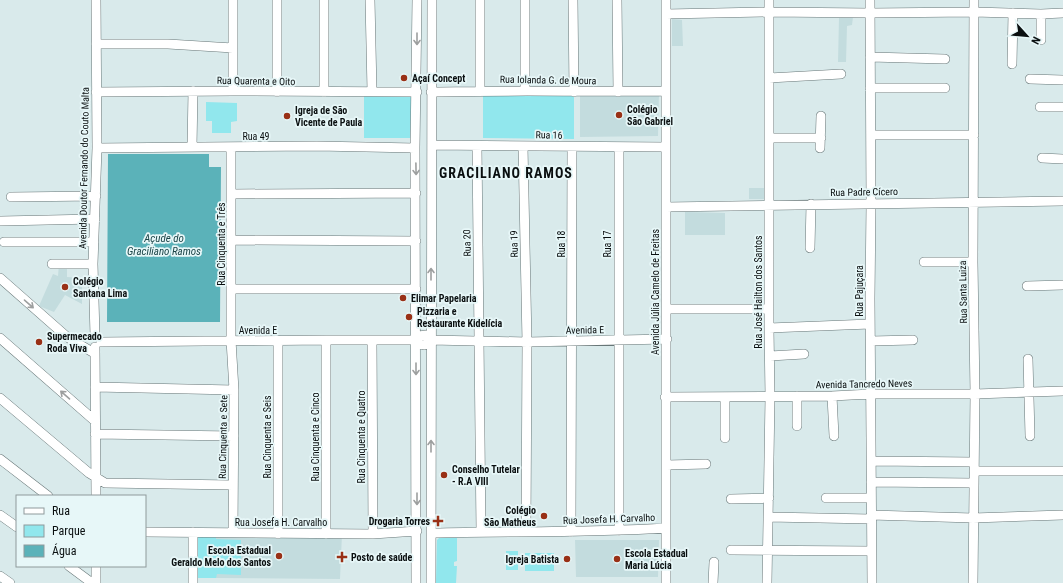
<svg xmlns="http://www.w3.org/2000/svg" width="1063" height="583" viewBox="0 0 1063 583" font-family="'Roboto Condensed',sans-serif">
<rect width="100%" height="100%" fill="#d9eaeb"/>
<path fill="#c3dcde" d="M853 17 852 25 847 26 846 62H838L839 18Z
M672 19 682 20 683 46H672Z
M659 93 658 136 580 137V94Z
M749 188H765V199H749Z
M685 212 725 213V235H685Z
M59 264H67V277L82 278V304L65 295 54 312 39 306 53 274 58 276Z
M216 534H342L340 579 216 578Z
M575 540H659L658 577H576Z"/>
<path fill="#91e7ed" d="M483 91 574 92V139L483 138Z
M364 94 411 96 412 138H364Z
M206 102 237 103V121L231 122V133H212V121H206Z
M198 534H216V539L241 540V575L217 574 216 578H197Z
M439 538H457V561L454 562V566H457L456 583H436L437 540Z
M506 551H518V570H506Z
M525 553H554V571H525Z"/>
<path fill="#5bb2b9" d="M108 154H209V167H221L220 322H107Z"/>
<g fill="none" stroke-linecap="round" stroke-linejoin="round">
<defs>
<path id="minor" d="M233 0V91
M370 0 372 91
M480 0V91
M573 0 574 92
M617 0 618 92
M870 0 871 204 870 299 872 583
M666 14 769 12 870 13 974 12 1041 14 1063 13
M1041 14V40
M96 44H168L233 48
M870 57 945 59
M1012 64 1013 13
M769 78 841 74
M1030 79 1063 80
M870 88H945
M525 90V0
M96 92 233 91 417 92
M277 92V0
M324 92V0
M431 92C509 90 587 92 665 91
M1040 107H1063
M871 135H974
M769 138H821
M432 145 666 147
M477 146 481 532
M523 146 527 342 526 531
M192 147 193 91
M231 147V340L234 390 233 533
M619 147V531
M97 148 317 146 415 148
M820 148 821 116
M1042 158 1063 159
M232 194 416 193
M11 197 96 196
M666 207 1063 201
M1 221 95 219
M232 240 416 241
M4 242H94
M810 248 811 204
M924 262H973
M52 264H93
M0 278 67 337 94 353
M1027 286 1063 285
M232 289H416
M666 309H769
M769 328 870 324
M95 336 93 264 97 148 96 0
M0 338 95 421
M326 340V534
M372 340 373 534
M416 340 419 336 426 335 431 340 527 342 667 339
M278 341V534
M871 341 913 340
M101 342 326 340H416L420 344 424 345 429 343 431 340
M95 347 96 496
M770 356 804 354
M1028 359 1030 436
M95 387 234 390
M832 396 834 436
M665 397 832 396 871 394H975L1063 391
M725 397V438
M0 398 89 473 105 483 233 485
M797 426V396
M95 434 234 436
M0 459 48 496
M872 461 974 462
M667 465 706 464
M974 471H1063
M871 482 973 483
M826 498H871
M731 499 769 498
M0 515 17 527
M871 515 973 518 1063 515
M768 517 871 519
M145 532 373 534 417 531
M571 532 572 147
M432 533C510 531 588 533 666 528
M731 550 871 551
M69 566 92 583
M0 576 10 583
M96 583V566
M193 583V532
M416 583 415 148 417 0
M431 583 432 0
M666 583V0
M713 583 714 562
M767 583 770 397 769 328V0
M973 583 975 394 973 262 974 0"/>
</defs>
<use href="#minor" stroke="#677677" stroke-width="10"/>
<use href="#minor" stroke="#fff" stroke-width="9"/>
</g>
<defs><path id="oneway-shaft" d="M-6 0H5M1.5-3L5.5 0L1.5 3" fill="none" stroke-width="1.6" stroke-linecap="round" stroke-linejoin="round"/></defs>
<g stroke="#9d9f9f">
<use href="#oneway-shaft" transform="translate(417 39) rotate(90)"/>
<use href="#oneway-shaft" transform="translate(416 169) rotate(89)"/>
<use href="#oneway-shaft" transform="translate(431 274) rotate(-90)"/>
<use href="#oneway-shaft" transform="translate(29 304) rotate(41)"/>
<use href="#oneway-shaft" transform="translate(416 369) rotate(90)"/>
<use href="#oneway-shaft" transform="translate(65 395) rotate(-139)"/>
<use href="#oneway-shaft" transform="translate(431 446) rotate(-90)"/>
<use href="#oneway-shaft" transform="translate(417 499) rotate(90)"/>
</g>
<g fill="#993016" stroke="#e7f7f8" stroke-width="1.5">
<circle cx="404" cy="78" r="4"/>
<circle cx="619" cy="115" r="4"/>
<circle cx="287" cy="116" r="4"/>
<circle cx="65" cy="287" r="4"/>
<circle cx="403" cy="298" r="4"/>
<circle cx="409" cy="317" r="4"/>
<circle cx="39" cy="342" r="4"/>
<circle cx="444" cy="475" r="4"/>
<circle cx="544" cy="516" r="4"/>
<path d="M436 515h4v4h4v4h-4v4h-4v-4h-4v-4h4z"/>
<circle cx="279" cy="556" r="4"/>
<path d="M340 551h4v4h4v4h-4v4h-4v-4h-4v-4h4z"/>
<circle cx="567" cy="559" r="4"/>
<circle cx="617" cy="559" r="4"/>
</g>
<g text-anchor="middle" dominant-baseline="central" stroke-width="3.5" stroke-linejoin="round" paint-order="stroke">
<g font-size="10" font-weight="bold" fill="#0a0f10" stroke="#e7f7f8" text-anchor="start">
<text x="412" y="78">Açaí Concept</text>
<text x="627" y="109">Colégio<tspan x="627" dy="12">São Gabriel</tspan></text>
<text x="295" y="110">Igreja de São<tspan x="295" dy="12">Vicente de Paula</tspan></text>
<text x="73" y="281">Colégio<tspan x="73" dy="12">Santana Lima</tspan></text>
<text x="411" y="298">Elimar Papelaria</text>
<text x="417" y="311">Pizzaria e<tspan x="417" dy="12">Restaurante Kidelícia</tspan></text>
<text x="47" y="336">Supermecado<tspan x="47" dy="12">Roda Viva</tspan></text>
<text x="452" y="469">Conselho Tutelar<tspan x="452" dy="12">- R.A VIII</tspan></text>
<text x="536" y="510" text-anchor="end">Colégio<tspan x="536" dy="12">São Matheus</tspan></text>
<text x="430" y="521" text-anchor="end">Drogaria Torres</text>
<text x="271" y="550" text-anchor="end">Escola Estadual<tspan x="271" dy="12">Geraldo Melo dos Santos</tspan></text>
<text x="625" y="553">Escola Estadual<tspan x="625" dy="12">Maria Lúcia</tspan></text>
<text x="351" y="557">Posto de saúde</text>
<text x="559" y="559" text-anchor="end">Igreja Batista</text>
</g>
<g font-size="10" fill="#0a0f10" stroke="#e7f7f8">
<text transform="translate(548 80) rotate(1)">Rua Iolanda G. de Moura</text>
<text transform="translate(256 81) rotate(1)">Rua Quarenta e Oito</text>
<text transform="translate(549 135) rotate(1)">Rua 16</text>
<text x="256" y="136">Rua 49</text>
<text transform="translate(84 168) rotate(-89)">Avenida Doutor Fernando do Couto Malta</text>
<text transform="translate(864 192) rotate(-1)">Rua Padre Cícero</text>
<text transform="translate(467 243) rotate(-91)">Rua 20</text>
<text transform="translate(221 244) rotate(-90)">Rua Cinquenta e Três</text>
<text transform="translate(514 244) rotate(-91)">Rua 19</text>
<text transform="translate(561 244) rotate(-90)">Rua 18</text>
<text transform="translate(607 244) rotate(-90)">Rua 17</text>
<text transform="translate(859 291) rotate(-90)">Rua Pajuçara</text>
<text transform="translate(655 292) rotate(-90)">Avenida Júlia Camelo de Freitas</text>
<text transform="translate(758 292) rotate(-90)">Rua José Hailton dos Santos</text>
<text transform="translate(963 292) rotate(-91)">Rua Santa Luiza</text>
<text x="258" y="330">Avenida E</text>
<text transform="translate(585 330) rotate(-1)">Avenida E</text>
<text transform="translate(864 384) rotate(-1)">Avenida Tancredo Neves</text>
<text transform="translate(223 437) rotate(-89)">Rua Cinquenta e Sete</text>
<text transform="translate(267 437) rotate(-90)">Rua Cinquenta e Seis</text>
<text transform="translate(315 437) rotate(-90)">Rua Cinquenta e Cinco</text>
<text transform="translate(361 437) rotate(-90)">Rua Cinquenta e Quatro</text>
<text transform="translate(609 519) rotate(-2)">Rua Josefa H. Carvalho</text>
<text x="281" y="522">Rua Josefa H. Carvalho</text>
</g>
<g font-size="11" font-style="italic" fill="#1b4447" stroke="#e7f7f8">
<text x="164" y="238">Açude do<tspan x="164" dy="13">Graciliano Ramos</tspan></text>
</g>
<g font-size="14" font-weight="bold" letter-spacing="1" fill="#0a0f10" stroke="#e7f7f8">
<text x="506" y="173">GRACILIANO RAMOS</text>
</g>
</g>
<rect x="16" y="495" width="130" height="72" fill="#e7f7f8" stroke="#8f9a9b"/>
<rect x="24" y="508" width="20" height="6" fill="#ffffff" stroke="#8f9a9b"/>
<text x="52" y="515" font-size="12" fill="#0a0f10">Rua</text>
<rect x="24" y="525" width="20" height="12" fill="#91e7ed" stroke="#8f9a9b"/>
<text x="52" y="535" font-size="12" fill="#0a0f10">Parque</text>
<rect x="24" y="545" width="20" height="12" fill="#5bb2b9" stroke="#8f9a9b"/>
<text x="52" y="555" font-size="12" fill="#0a0f10">Água</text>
<g transform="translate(1027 36) rotate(117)" stroke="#e7f7f8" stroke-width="3" paint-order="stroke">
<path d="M0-3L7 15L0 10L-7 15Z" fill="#0a0f10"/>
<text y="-6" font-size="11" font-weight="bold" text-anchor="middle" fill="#0a0f10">N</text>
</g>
</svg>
